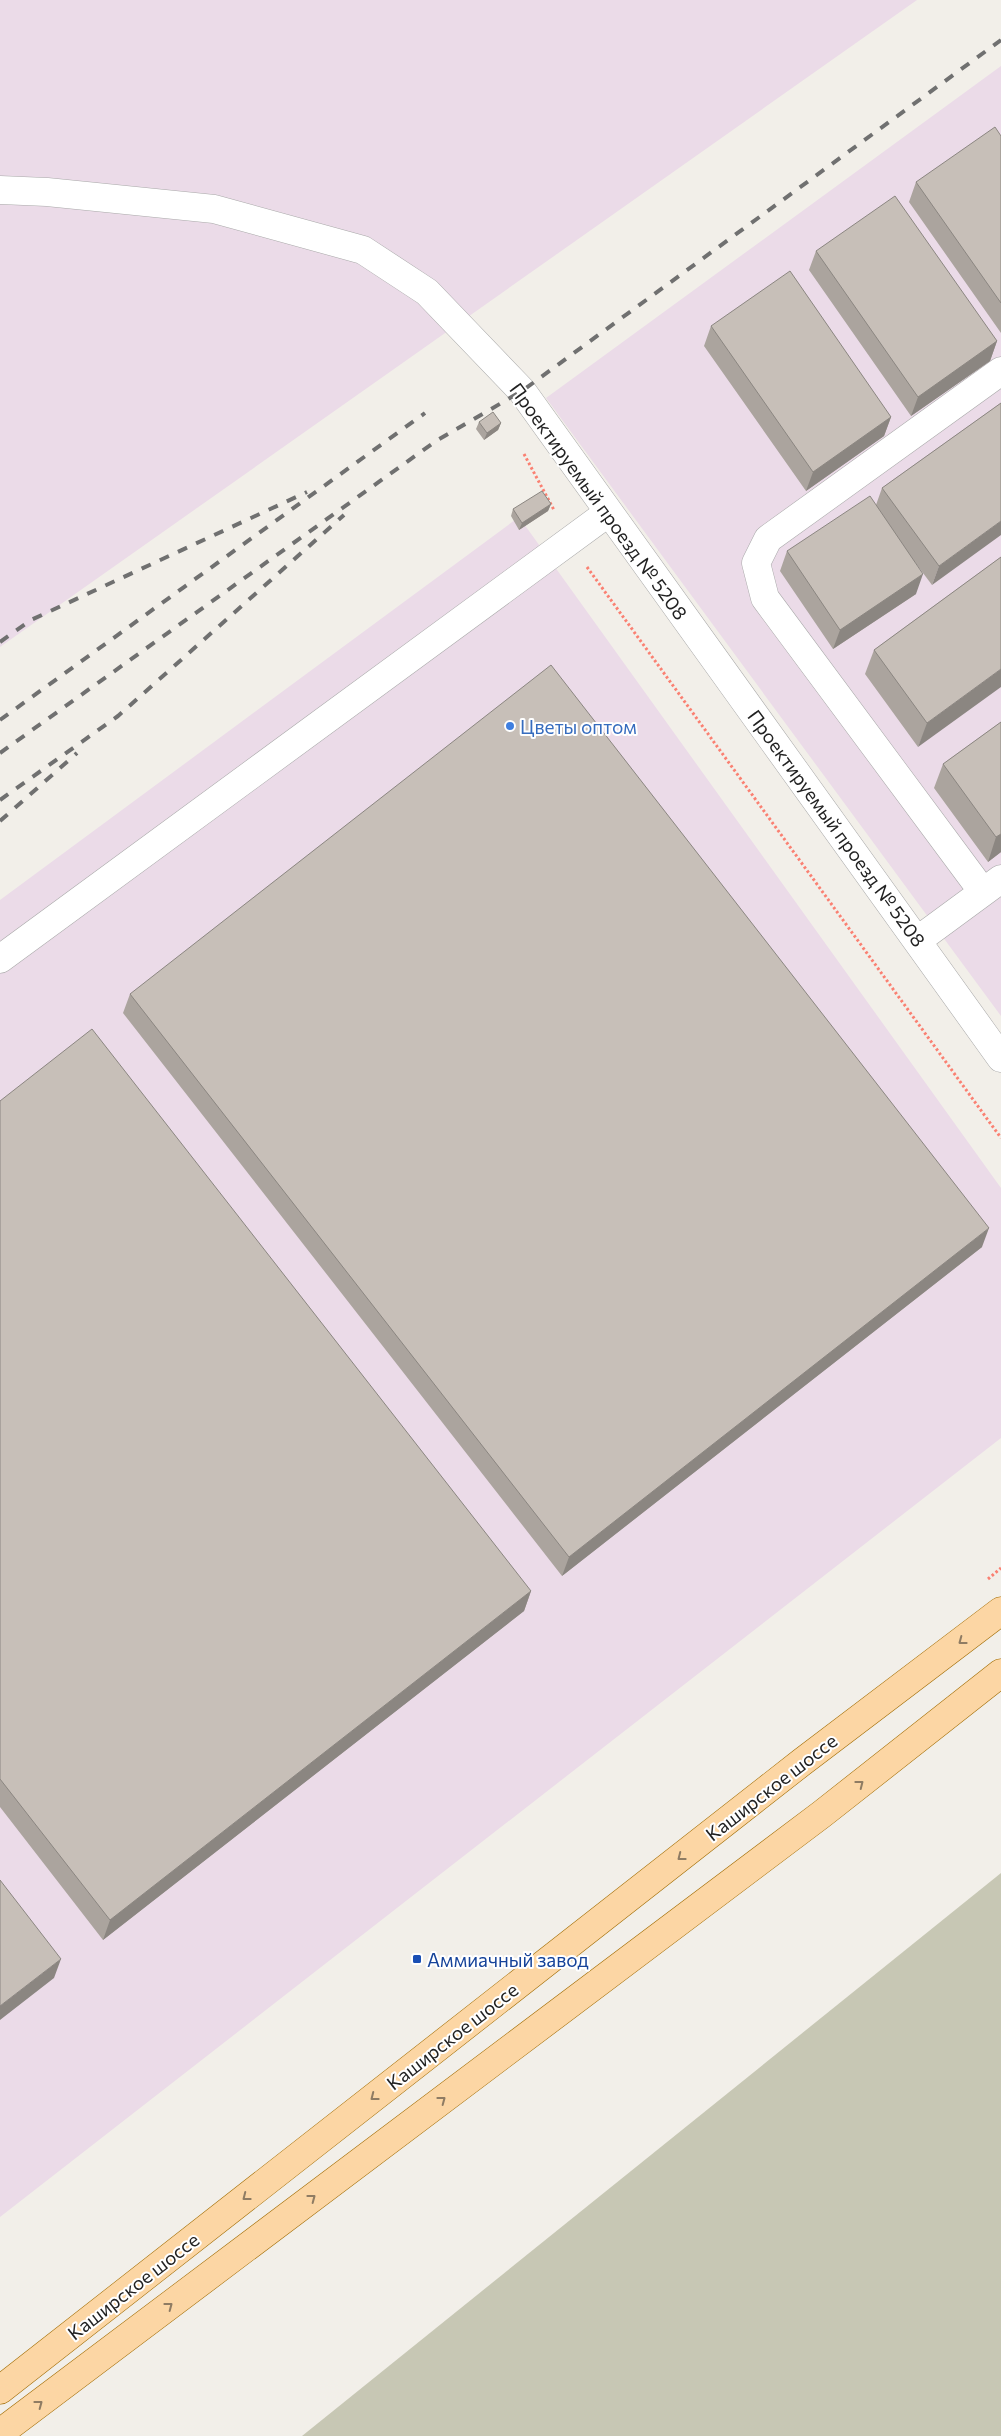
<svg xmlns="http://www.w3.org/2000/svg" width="1001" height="2436" viewBox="0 0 1001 2436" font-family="Commissioner,sans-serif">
<rect width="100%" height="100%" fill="#f2efe9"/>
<path fill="#ebdbe8" d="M0 0H917L0 647Z
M1001 66V1016L546 398Z
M519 517 1001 1188V1438L0 2217V900Z"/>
<path fill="#c7c7b4" d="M1001 1873V2436H302Z"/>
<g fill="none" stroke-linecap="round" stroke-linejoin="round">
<defs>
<path id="minor" d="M0 190 47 192 214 209 363 250 427 292 522 391 1001 1058
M983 892 765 598 756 563 768 539 1001 371
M918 940 1001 879
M0 959 609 512"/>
<path id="major" d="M0 2390 802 1762 1001 1611
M0 2433 822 1814 1001 1673"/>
</defs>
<use href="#minor" stroke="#a9a9a9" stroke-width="29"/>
<use href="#major" stroke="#a06b00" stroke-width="29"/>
<path stroke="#fa8072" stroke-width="3" stroke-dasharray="2.5 2.5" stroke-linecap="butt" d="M524 454 554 510
M587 567 1001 1138
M988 1579 1001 1568"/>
<use href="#minor" stroke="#fff" stroke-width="28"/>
<use href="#major" stroke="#fcd6a4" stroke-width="28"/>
<path stroke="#707070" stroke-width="4" stroke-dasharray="10 10" stroke-linecap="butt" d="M0 642 31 620 307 492
M0 720 425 413
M0 753 436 441 522 391 1001 40
M0 800 118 716 344 515
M0 821 77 753"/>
</g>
<path fill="#aba49e" d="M1001 136V333L909 202 916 182Z
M816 251 997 341 990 361 911 416 809 270Z
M711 326 891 417 884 436 806 491 704 346Z
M1001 403 932 585 914 561 916 594 833 649 780 571 787 551 876 505 882 488Z
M479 422 501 423 498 430 484 440 476 429Z
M551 504 548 511 519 530 511 516 513 509Z
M1001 557 918 747 865 674 874 650Z
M1001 722V852L988 862 934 788 943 764Z
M130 994 982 1247 562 1576 123 1013Z
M0 1101 531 1591 524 1611 103 1940 0 1807Z"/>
<path fill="#8b8681" d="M997 341 990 361 911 416 918 397Z
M891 417 884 436 806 491 813 472Z
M501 423 498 430 484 440 487 433Z
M551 504 548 511 519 530 522 523Z
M1001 521V535L932 585 939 566Z
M923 574 916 594 833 649 840 630Z
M1001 669V687L918 747 927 723Z
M1001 834V852L988 862 996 837Z
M989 1228 982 1247 562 1576 569 1557Z
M531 1591 524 1611 103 1940 110 1920Z
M61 1959 54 1978 0 2020V2006Z"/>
<path fill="#c7bfb8" stroke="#8b8681" d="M995 127 1001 136V303L916 182Z
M895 196 997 341 918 397 816 251Z
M790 271 891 417 813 472 711 326Z
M1001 403V521L939 566 882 488Z
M493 412 501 423 487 433 479 422Z
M542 491 551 504 522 523 513 509Z
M870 496 923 574 840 630 787 551Z
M1001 557V669L927 723 874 650Z
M551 665 989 1228 569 1557 130 994Z
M1001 722V834L996 837 943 764Z
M92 1029 531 1591 110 1920 0 1779V1101Z
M0 1880 61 1959 0 2006Z"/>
<defs><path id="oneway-chevron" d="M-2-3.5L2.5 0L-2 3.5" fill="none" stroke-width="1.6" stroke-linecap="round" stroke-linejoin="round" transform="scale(1.25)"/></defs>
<g stroke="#8f7c63">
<use href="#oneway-chevron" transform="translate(962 1641) rotate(143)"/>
<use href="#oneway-chevron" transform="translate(860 1784) rotate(-38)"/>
<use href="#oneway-chevron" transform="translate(681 1857) rotate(142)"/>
<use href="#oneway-chevron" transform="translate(374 2097) rotate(142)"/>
<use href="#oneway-chevron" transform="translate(442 2100) rotate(-37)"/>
<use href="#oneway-chevron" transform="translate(246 2197) rotate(142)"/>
<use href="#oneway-chevron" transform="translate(312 2198) rotate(-37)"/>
<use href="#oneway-chevron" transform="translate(169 2306) rotate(-37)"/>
<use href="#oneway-chevron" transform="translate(39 2404) rotate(-37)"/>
</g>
<circle fill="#3f7fe0" stroke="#fff" stroke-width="2" cx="510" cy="726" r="5"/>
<rect fill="#1a4fb4" stroke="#fff" stroke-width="2" x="412" y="1954" width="10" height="10" rx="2.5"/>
<g text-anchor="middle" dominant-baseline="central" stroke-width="4" stroke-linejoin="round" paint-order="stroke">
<g font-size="19" fill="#222" stroke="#fff">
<text transform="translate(599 501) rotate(54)">Проектируемый проезд № 5208</text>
<text transform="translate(837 828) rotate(54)">Проектируемый проезд № 5208</text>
<text transform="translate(771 1787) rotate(-38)">Каширское шоссе</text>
<text transform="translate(452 2036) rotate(-38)">Каширское шоссе</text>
<text transform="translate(133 2286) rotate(-38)">Каширское шоссе</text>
</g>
<g font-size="19" fill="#366cbe" stroke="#fff" text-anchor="start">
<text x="520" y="726">Цветы оптом</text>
</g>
<g font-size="19" fill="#164399" stroke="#fff" text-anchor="start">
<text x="427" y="1959">Аммиачный завод</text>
</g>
</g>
</svg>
